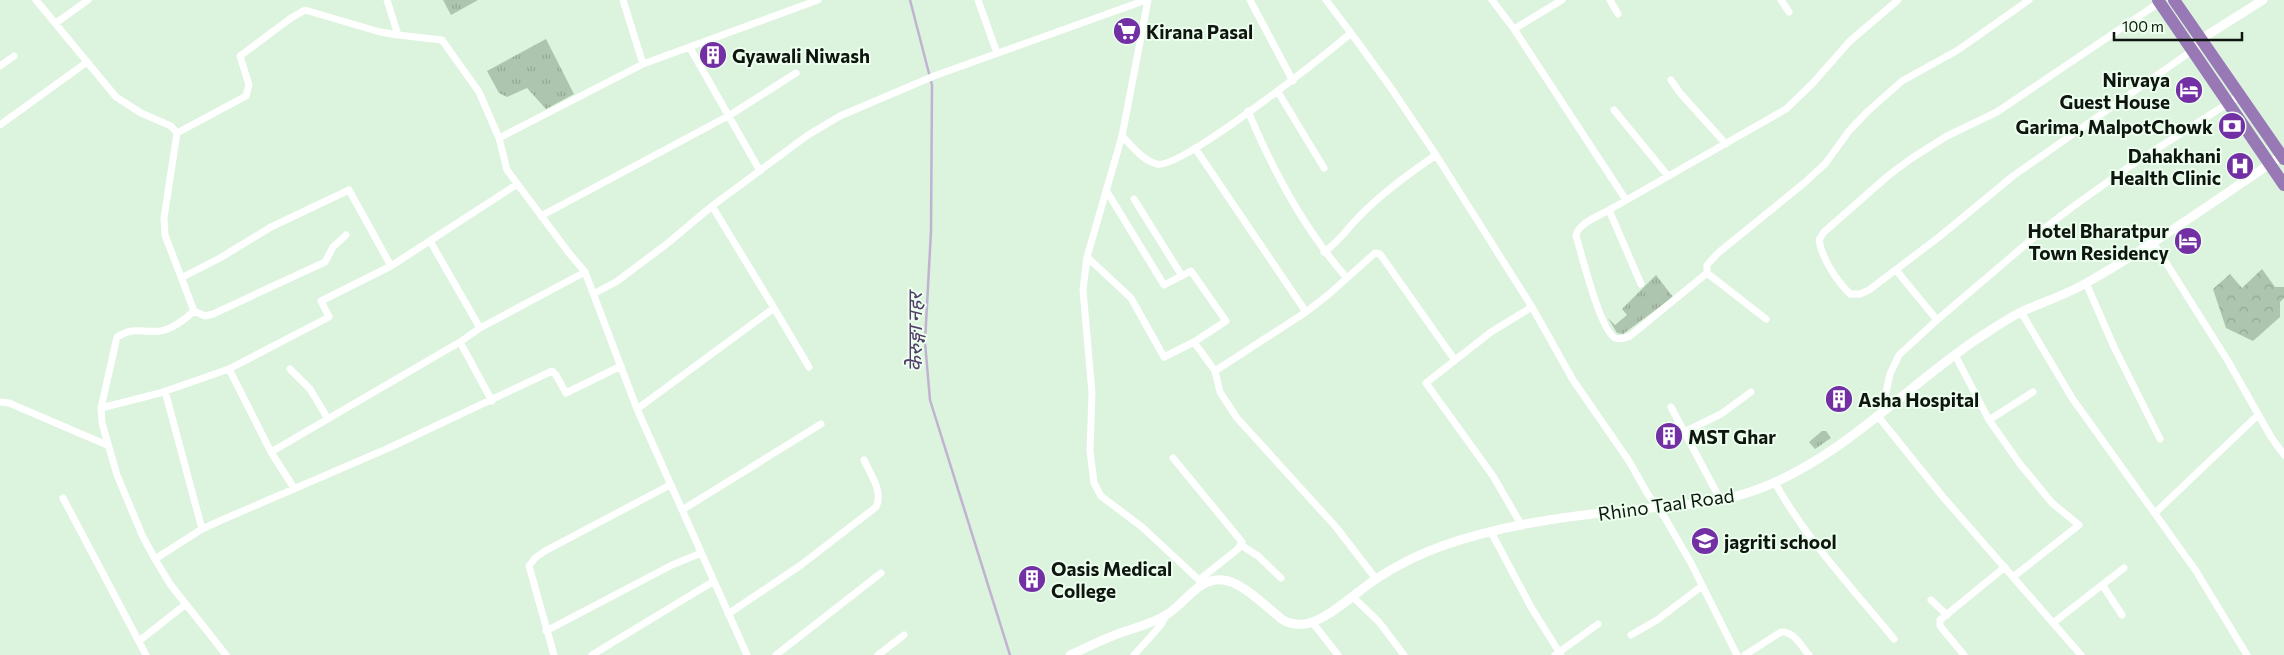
<svg xmlns="http://www.w3.org/2000/svg" width="2284" height="655" viewBox="0 0 2284 655" font-family="Commissioner,'Noto Sans Devanagari',sans-serif">
<defs>
<pattern id="grass-tufts" width="24" height="20" patternUnits="userSpaceOnUse" patternTransform="scale(1.25)"><rect width="24" height="20" fill="#adc4ae"/><path d="M3 7l-1-3M5 7V3M7 7l1-3M15 17l-1-3M17 17v-4M19 17l1-3" fill="none" stroke="#94a894"/></pattern>
<pattern id="park-crowns" width="20" height="18" patternUnits="userSpaceOnUse" patternTransform="scale(1.25)"><rect width="20" height="18" fill="#adc4ae"/><path d="M2 6a3 3 0 1 1 6 0M12 15a3 3 0 1 1 6 0" fill="none" stroke="#94a894"/></pattern>
</defs>
<rect width="100%" height="100%" fill="#dcf3de"/>
<path fill="url(#grass-tufts)" d="M443 0H478L451 15Z
M546 39 574 94 546 109 527 88 507 97 499 93 487 71Z
M1656 275 1673 297 1623 334 1617 333 1608 318 1615 325 1627 315 1622 309Z
M1822 431H1826L1831 438 1815 449 1809 442Z"/>
<path fill="url(#park-crowns)" d="M2262 269 2275 287H2284V298L2280 302V317L2253 341 2226 328 2213 289 2230 274 2242 288Z"/>
<g fill="none" stroke-linecap="round" stroke-linejoin="round">
<path stroke="#c1b2d2" stroke-width="2.5" d="M910 0 932 85 931 231 925 342 930 400 1010 655"/>
<path stroke="#fff" stroke-width="7" d="M36 0 116 97 141 113 171 126 177 133 164 218 165 235 194 311C187 318 171 330 160 331 142 333 135 326 117 337L101 408 102 423 117 475 143 537 155 559 170 584 226 655
M387 0 398 35 442 40 479 92 499 138 507 170 569 253 585 272 637 409 747 655
M623 0 643 64
M978 0 997 53
M1148 0 1122 136 1087 257 1083 290 1092 393 1090 451 1094 483 1101 496 1142 527 1199 580 1200 585
M1250 0 1293 81
M1492 0 1514 29 1626 200
M1610 0 1618 14
M1781 0 1789 12
M1898 0 1850 41 1812 84 1786 109 1609 210C1599 216 1578 223 1576 236 1582 255 1600 330 1615 338 1621 340 1625 338 1630 336L1707 273V265L1718 253 1803 184 1825 164 1849 131 1867 112 1902 81 1958 50 2029 0
M2160 2 1997 112 1947 136 1912 158 1889 175 1824 232 1819 240C1822 259 1837 281 1850 294H1860L1869 290 1939 237 2013 176 2193 50
M56 23 88 0
M1514 29 1562 0
M1351 33 1391 88 1436 155 1532 307 1573 380 1629 461 1647 493 1665 518 1691 563 1737 655
M690 48 760 171
M0 66 14 56
M1671 80 1680 93 1726 144
M1278 92 1324 168
M1614 110 1668 176
M1248 111C1273 171 1304 229 1346 277
M0 125 87 62
M177 133 246 96 249 85 240 56 291 18 305 10 380 32 398 35
M1122 136C1132 146 1143 161 1157 164 1181 170 1326 54 1351 33L1326 0
M499 138 643 64 818 0
M1195 148 1306 312
M1106 190 1164 285 1191 271 1226 321 1194 342
M1134 199 1182 276
M1609 210 1641 284
M541 216 730 115 796 73
M430 241 480 328
M2153 242 2228 361 2271 437 2284 455
M1324 252C1337 243 1344 233 1354 222 1378 196 1407 175 1436 155
M1087 257 1131 298 1164 357 1194 342 1215 371
M1896 270 1937 320
M1707 273 1766 319
M183 277 220 258 271 227 349 190 391 266
M2086 283 2114 347 2160 439
M595 293 616 282 668 243 712 206 808 135 840 116 934 76 1146 0
M774 308 809 367
M194 311 205 316 213 314 325 262 333 247 346 235
M2021 312 2072 398 2196 571 2247 655
M1955 355 1989 420 2020 464 2052 503 2079 525 2013 577
M229 369 271 452 294 488
M290 369 310 389 328 419
M165 391 202 529
M492 401 460 342 480 328 585 272
M0 402 9 403 107 445
M1671 407 1720 499
M101 408 160 393 229 369 329 317 321 301 391 266 516 185
M637 409 774 308 712 206
M1882 411 1890 374 1899 355 1937 320 2045 228 2071 208 2130 166 2241 95
M1877 415 1943 497 2081 655
M1989 420 2033 392
M1684 432 1721 414 1751 392
M271 452 460 342
M1173 458 1242 542 1238 549 1199 580
M1775 483C1807 540 1853 589 1894 639
M63 498 146 655
M682 510 821 424
M2156 512 2258 415
M1522 526 1493 476 1426 383 1491 332 1532 307
M1491 532 1531 607 1561 655
M1241 545 1258 556 1281 578
M155 559 202 529 224 519 391 447 552 371 556 375 566 393 621 366
M1376 579 1336 527 1237 418 1220 392 1215 371 1306 312 1328 295 1375 253 1380 254 1454 359
M2103 586 2122 615
M1352 596 1379 622 1404 655
M1931 600 1947 615
M728 614 801 565 876 507C884 492 870 474 864 460
M1312 622 1338 655
M2053 623 2124 568
M546 631 672 565 701 553
M1631 635 1657 620 1702 586
M139 641 186 604
M554 655 529 566 535 558 545 551 670 485
M592 655 714 581
M776 655 881 573
M878 655 904 635
M1134 655 1160 626 1165 617
M1555 655 1598 624
M1745 655 1781 632C1794 631 1801 646 1809 655
M1964 655 1940 626V620L2005 567"/>
<path stroke="#fff" stroke-width="9" d="M2198 45 2209 34 2263 0
M1070 655C1088 647 1105 638 1123 632 1137 627 1154 623 1166 615 1185 604 1198 577 1223 580 1243 582 1267 608 1283 620 1290 624 1297 625 1305 624 1328 620 1356 592 1376 579 1396 566 1419 554 1442 546 1498 526 1560 517 1619 511 1664 506 1710 506 1753 491 1839 461 1903 389 1977 339 1991 330 2005 320 2021 312 2043 302 2066 295 2088 282 2155 244 2217 199 2282 156"/>
<path stroke="#9879b6" stroke-width="12" d="M2158 0 2284 185
M2174 0 2284 159"/>
</g>
<defs>
<symbol id="supermarket-disc" viewBox="-11 -11 22 22"><circle r="9.5" fill="#7330a5" stroke="#ecffee"/><path d="M-6-5.5h2.5l.6 2H6L4.5 2H-2.5L-4.4-4H-6ZM-1.5 3.2a1.3 1.3 0 1 0 .1 0ZM3 3.2a1.3 1.3 0 1 0 .1 0Z" fill="#fff"/></symbol>
<symbol id="building-disc" viewBox="-11 -11 22 22"><circle r="9.5" fill="#7330a5" stroke="#ecffee"/><path d="M-4-6H4V6H1V3H-1V6H-4ZM-2.5-4.3h1.7v1.8h-1.7ZM.8-4.3h1.7v1.8H.8ZM-2.5-1h1.7V.8h-1.7ZM.8-1h1.7V.8H.8Z" fill="#fff"/></symbol>
<symbol id="hotel-disc" viewBox="-11 -11 22 22"><circle r="9.5" fill="#7330a5" stroke="#ecffee"/><path d="M-6-4.5h1.5V1H6V5H4.5V3h-9V5H-6ZM-4 0a1.8 1.8 0 1 1 3.6 0ZM.5 0V-2.5h3Q6-2.5 6 0Z" fill="#fff"/></symbol>
<symbol id="bank-disc" viewBox="-11 -11 22 22"><circle r="9.5" fill="#7330a5" stroke="#ecffee"/><path d="M-6-4H6V4H-6ZM0-2.3a2.3 2.3 0 1 0 0 4.6a2.3 2.3 0 1 0 0-4.6Z" fill="#fff"/></symbol>
<symbol id="hospital-disc" viewBox="-11 -11 22 22"><circle r="9.5" fill="#7330a5" stroke="#ecffee"/><path d="M-5-5h3v3.5h4V-5h3V5h-3V1.5h-4V5h-3Z" fill="#fff"/></symbol>
<symbol id="school-disc" viewBox="-11 -11 22 22"><circle r="9.5" fill="#7330a5" stroke="#ecffee"/><path d="M0-5L7-2L0 1L-7-2ZM-4 1L0 2.5L4 1V4Q0 6-4 4Z" fill="#fff"/></symbol>
</defs>
<g fill-rule="evenodd">
<use href="#supermarket-disc" x="1111" y="15" width="32" height="32"/>
<use href="#building-disc" x="697" y="39" width="32" height="32"/>
<use href="#hotel-disc" x="2173" y="74" width="32" height="32"/>
<use href="#bank-disc" x="2216" y="110" width="32" height="32"/>
<use href="#hospital-disc" x="2224" y="150" width="32" height="32"/>
<use href="#hotel-disc" x="2172" y="225" width="32" height="32"/>
<use href="#building-disc" x="1823" y="383" width="32" height="32"/>
<use href="#building-disc" x="1653" y="420" width="32" height="32"/>
<use href="#school-disc" x="1689" y="525" width="32" height="32"/>
<use href="#building-disc" x="1016" y="563" width="32" height="32"/>
</g>
<g text-anchor="middle" dominant-baseline="central" stroke-width="4" stroke-linejoin="round" paint-order="stroke">
<g font-size="19" font-weight="bold" fill="#0f160f" stroke="#ecffee" text-anchor="start">
<text x="1146" y="31">Kirana Pasal</text>
<text x="732" y="55">Gyawali Niwash</text>
<text x="2170" y="79" text-anchor="end">Nirvaya<tspan x="2170" dy="22">Guest House</tspan></text>
<text x="2213" y="126" text-anchor="end">Garima, MalpotChowk</text>
<text x="2221" y="155" text-anchor="end">Dahakhani<tspan x="2221" dy="22">Health Clinic</tspan></text>
<text x="2169" y="230" text-anchor="end">Hotel Bharatpur<tspan x="2169" dy="22">Town Residency</tspan></text>
<text x="1858" y="399">Asha Hospital</text>
<text x="1688" y="436">MST Ghar</text>
<text x="1724" y="541">jagriti school</text>
<text x="1051" y="568">Oasis Medical<tspan x="1051" dy="22">College</tspan></text>
</g>
<g font-size="19" fill="#0f160f" stroke="#ecffee">
<text transform="translate(1666 504) rotate(-8)">Rhino Taal Road</text>
</g>
<g font-size="20" font-style="italic" fill="#533c69" stroke="#ecffee">
<text transform="translate(914 332) rotate(-90)">केेरुङ्गा नहर</text>
</g>
</g>
<path d="M2114 32v8h128v-8" fill="none" stroke="#0f160f" stroke-width="2.5"/>
<text x="2122" y="32" font-size="15" fill="#0f160f" stroke="#ecffee" stroke-width="4" paint-order="stroke">100 m</text>
</svg>
